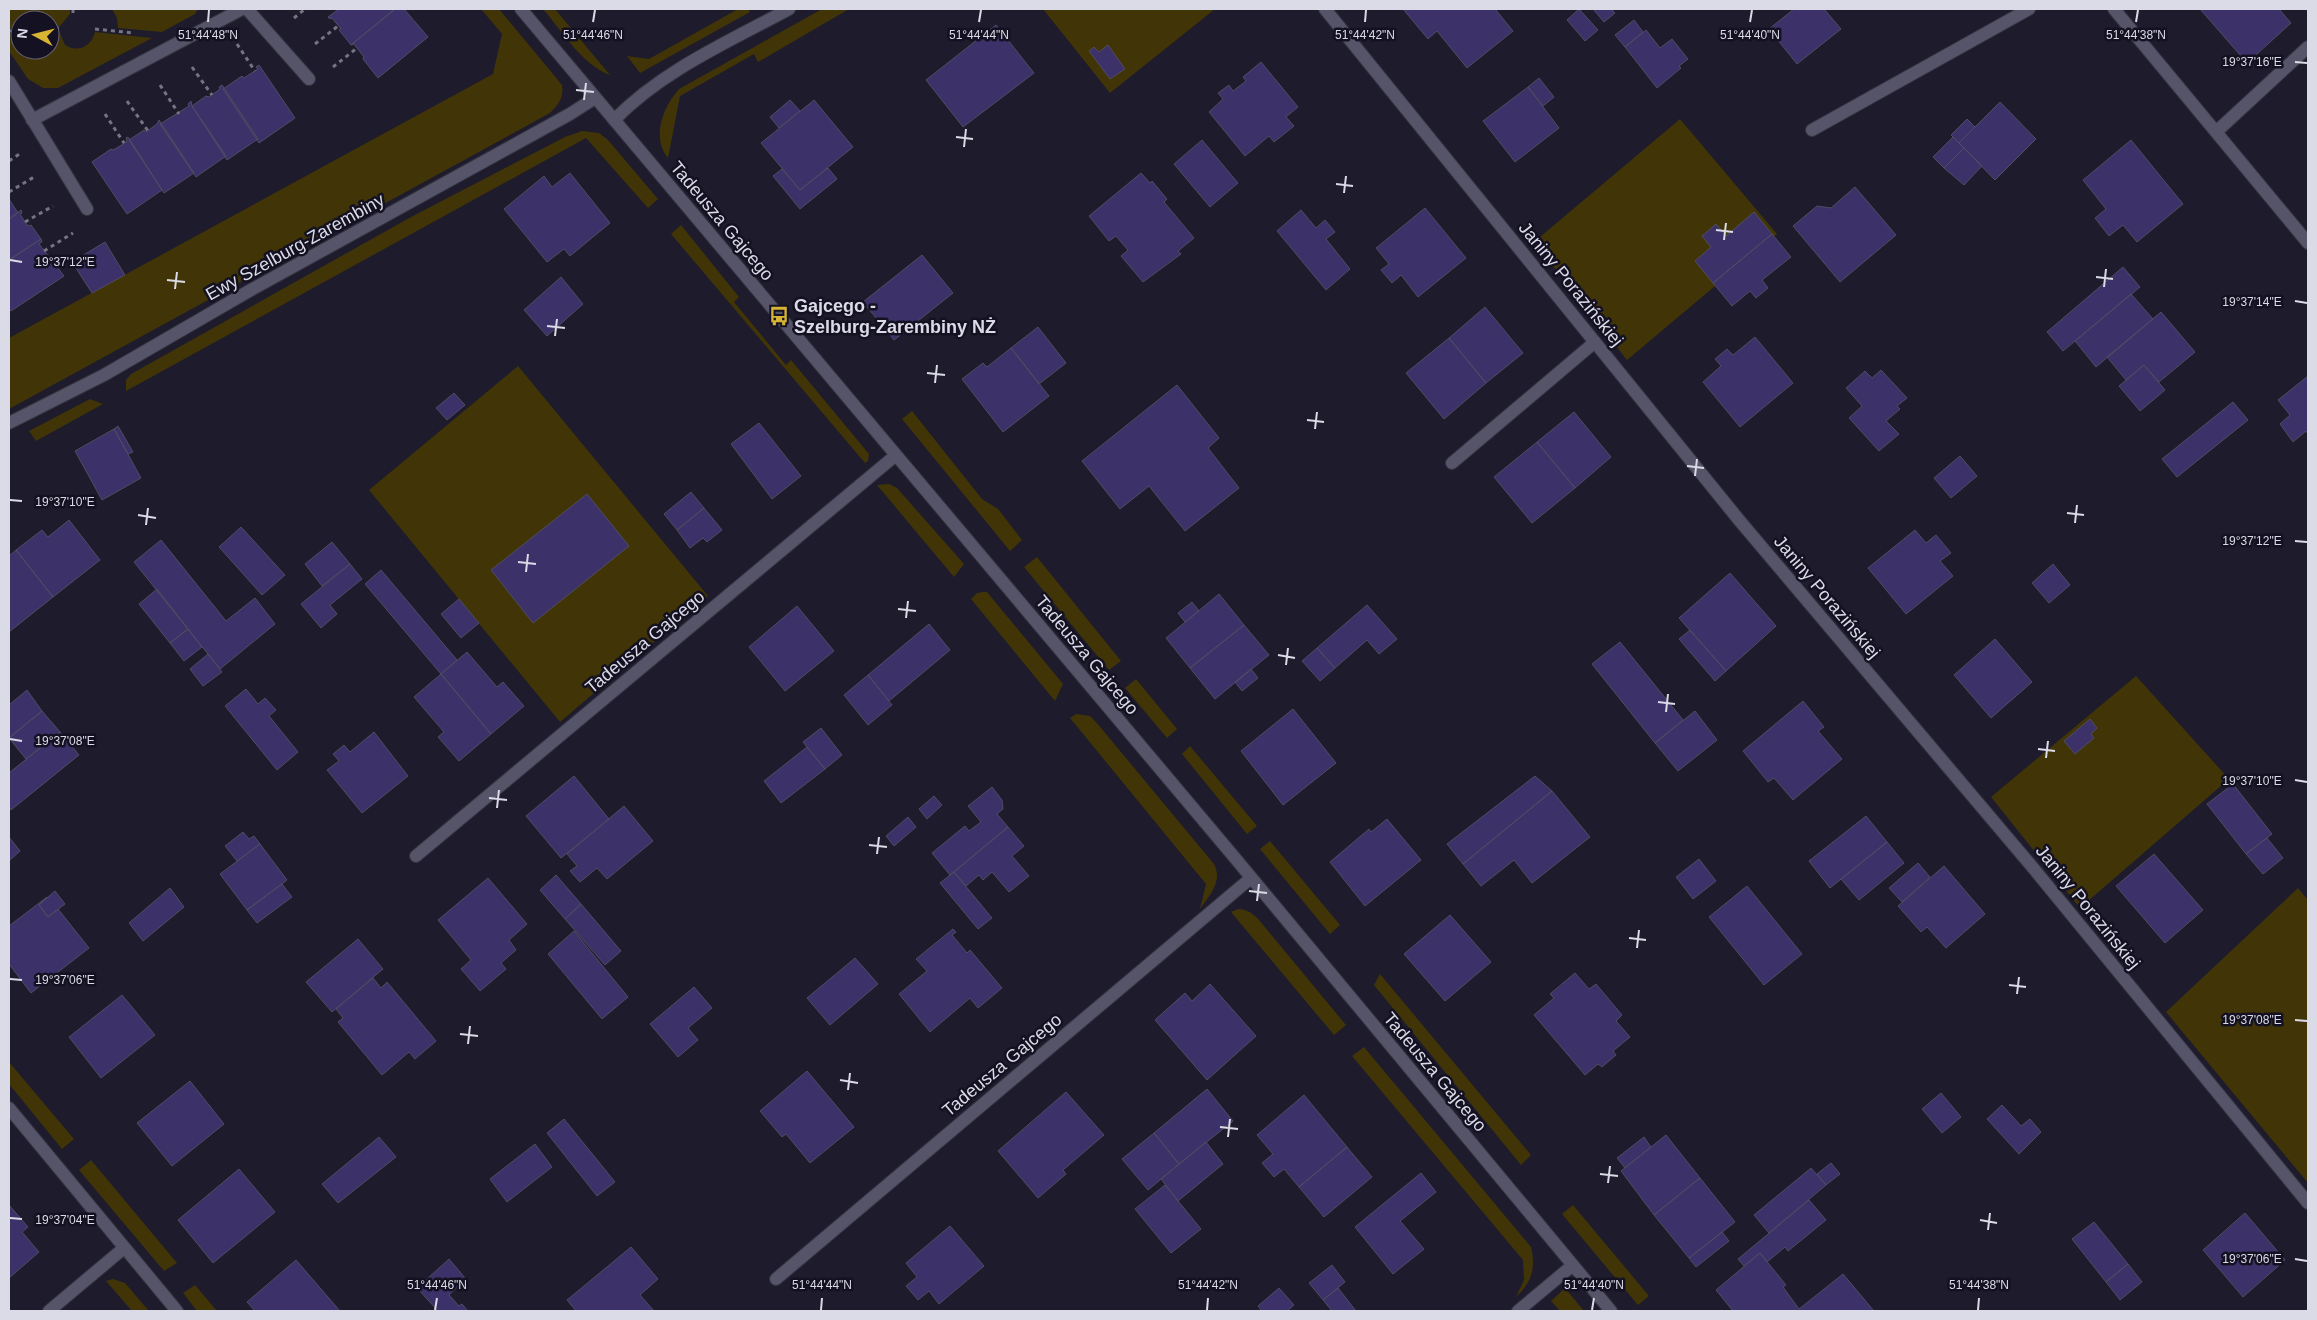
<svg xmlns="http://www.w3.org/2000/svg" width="2317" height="1320" viewBox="0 0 2317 1320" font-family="Helvetica,sans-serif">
<rect width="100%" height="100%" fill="#1d1b2c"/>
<path fill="#413507" d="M9 9H70V14L60 26 50 27V20H20V28L9 29Z
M112 9H198L195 14 162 32 118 28 117 18Z
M481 9H499L562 85C564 98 559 104 550 113L9 409V338L493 74 502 34Z
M543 9H555L610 75C581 64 563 32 543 9Z
M738 9H748L750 12 640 73 627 56 649 59Z
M822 9H849L758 62 754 54 680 96 668 158C651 137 663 107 679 89Z
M1043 9H1215L1110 93Z
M59 31 65 45C78 53 91 47 95 32L152 38 58 88H43L28 79 9 51V34H20V50H50V32Z
M1680 119 1777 234 1627 360 1534 242Z
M582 131 599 133 608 140 658 199 648 208 586 138 126 391V380L131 374 411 217 565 137Z
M681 225 739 297 734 302 786 365 791 360 869 454 868 461 865 463 671 234Z
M518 366 708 596 560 722 369 490Z
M90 399 103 404 36 441 29 431Z
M912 411 982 499 998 509 1022 540 1010 551 902 419Z
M889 484 897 488 964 564 954 577 877 485Z
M1037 557 1121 661 1109 670 1024 567Z
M983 592H987L1063 684 1055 701 971 599 977 593Z
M2136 676 2229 779 2080 908 1991 797Z
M1136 679 1177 729 1167 738 1125 688Z
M1076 714 1090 716 1096 722 1214 864C1223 881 1210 895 1200 909L1206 884 1070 718Z
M1190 746 1257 826 1247 834 1182 754Z
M1270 841 1340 925 1330 934 1260 849Z
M2298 888 2308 900V1183L2166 1012Z
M1238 909C1248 909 1253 914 1259 920L1346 1025 1334 1035 1231 912Z
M1380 974 1531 1155 1521 1165 1374 985Z
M1364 1047 1531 1247C1536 1268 1532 1282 1516 1297L1524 1280 1523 1260 1352 1056Z
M9 1062 74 1139 62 1149 9 1084Z
M91 1160 177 1263 164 1271 79 1170Z
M1573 1205 1649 1296 1638 1305 1562 1214Z
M113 1279 125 1283 149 1311H132L106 1281Z
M195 1285 217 1311H197L183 1293Z
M1565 1288 1584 1311H1560L1551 1301Z"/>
<path fill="#3c3269" stroke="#4f4d61" d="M339 9H395L351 45 339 30 341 29 332 18 330 19 328 17Z
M395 9H404L428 37 378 78 363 59 364 57 357 48 354 44 351 45Z
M1403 9H1495L1513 31 1467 68 1437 31 1428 39Z
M1579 9 1598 30 1585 41 1567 20Z
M1593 9H1611L1615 13 1604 22Z
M1794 9H1824L1841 29 1797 64 1769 29Z
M2200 9H2279L2291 23 2247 63Z
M1634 20 1643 32 1625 47 1615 35Z
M996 25 1034 73 963 127 926 80Z
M1646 30 1660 48 1672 39 1688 59 1679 66 1681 68 1657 88 1625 47Z
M1108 45 1125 69 1110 79 1089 51 1094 47 1099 52Z
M1261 62 1298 107 1286 117 1294 126 1274 142 1269 136 1245 156 1209 112 1223 99 1218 93 1229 85 1233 91 1246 81 1243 77Z
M259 65 295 118 259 143 223 89 242 76 244 78 258 69 256 67Z
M1539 78 1554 97 1543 106 1528 87Z
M222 85 258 139 227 160 192 106 206 96 209 97 220 89 219 87Z
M1528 87 1559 128 1515 162 1483 121Z
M790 100 800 111 779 128 770 117Z
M814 100 853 147 800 190 761 143Z
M191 101 192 106 226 156 196 177 160 124 189 106 188 104Z
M2000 102 2036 139 1995 180 1959 143Z
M1967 119 1975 127 1959 143 1951 135Z
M159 120 194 173 164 193 129 140 144 130 146 132 157 124Z
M128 137 162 190 127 214 92 162 111 149 113 150 120 146 127 141 126 138Z
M1953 137 1964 148 1944 168 1933 157Z
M1202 140 1238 183 1210 207 1174 164Z
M2131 140 2183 204 2137 242 2123 225 2109 236 2095 218 2106 209 2083 180Z
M1964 148 1982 166 1964 185 1944 168Z
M828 168 837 179 800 209 773 176 782 169 800 190Z
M570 173 610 223 570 256 564 249 547 262 504 209 544 176 552 187Z
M1141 173 1150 183 1152 181 1167 199 1164 202 1194 238 1178 251 1181 254 1143 282 1121 256 1128 250 1116 236 1109 241 1089 216Z
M1855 187 1896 235 1840 282 1793 226 1817 206 1831 208Z
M9 199 18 213 9 219Z
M1425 208 1466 258 1418 297 1401 275 1392 283 1381 270 1389 264 1376 248Z
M21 210 22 213 20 214 25 222 28 226 31 225 41 239 9 260V219Z
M1301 210 1316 228 1325 220 1335 232 1326 239 1350 269 1326 290 1277 231Z
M1754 212 1772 234 1713 283 1695 261 1711 247 1702 236 1716 224 1726 236Z
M1772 234 1791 257 1762 280 1768 288 1756 298 1750 291 1732 306 1713 283Z
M41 239 42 242 39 244 64 276 11 311 9 308V260Z
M105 242 125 275 92 293 72 262Z
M922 255 953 293 894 340 863 302Z
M2123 267 2140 287 2063 351 2047 332Z
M561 277 583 304 547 336 524 310Z
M2131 294 2153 319 2096 367 2075 341Z
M1485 307 1523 353 1486 383 1449 338Z
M2161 312 2195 352 2159 382 2144 365 2126 380 2107 357Z
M1038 327 1066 363 1039 384 1011 348Z
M1755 337 1793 383 1740 427 1703 382 1721 366 1715 359 1727 349 1733 355Z
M1449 338 1486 383 1444 419 1406 373Z
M1011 348 1049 396 1003 432 962 379 983 363 987 367Z
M2144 365 2165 390 2140 411 2119 386Z
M1881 370 1907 398 1897 406 1900 409 1886 421 1899 434 1879 451 1849 418 1862 406 1846 388 1865 371 1872 378Z
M2308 376V434L2306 431 2293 442 2280 424 2290 415 2278 400Z
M1177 385 1219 438 1208 448 1239 488 1185 531 1149 486 1120 509 1082 461Z
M454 393 465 405 447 420 436 408Z
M2233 402 2248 420 2177 477 2162 459Z
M1574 412 1611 457 1575 488 1537 442Z
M759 423 801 476 772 499 731 444Z
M118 426 133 452 128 454 114 429Z
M114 429 141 478 102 500 75 451Z
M1537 442 1575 488 1532 523 1494 477Z
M1960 456 1977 476 1951 498 1934 478Z
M691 492 704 508 677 530 664 514Z
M587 494 629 546 533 623 491 570Z
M704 508 722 530 707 542 703 538 690 548 677 530Z
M69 520 100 560 53 597 16 550 42 530 48 537Z
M241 527 285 575 262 595 219 547Z
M1915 530 1926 543 1936 535 1951 553 1940 561 1953 576 1906 614 1868 568Z
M161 540 226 621 255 598 275 624 220 669 134 562Z
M332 542 350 564 322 586 305 564Z
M16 550 53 597 9 632V556Z
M350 564 362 579 330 605 337 614 321 628 301 604Z
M2053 564 2070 585 2049 603 2032 583Z
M381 570 457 660 441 674 365 584Z
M1730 573 1776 626 1726 671 1679 618Z
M157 589 188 629 170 643 139 604Z
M1219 594 1244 625 1190 668 1166 638Z
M459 599 479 623 461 638 441 614Z
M1192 602 1199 611 1185 622 1178 613Z
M1367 605 1397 639 1379 654 1367 640 1335 668 1317 648Z
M797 606 834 651 785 691 749 647Z
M929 624 950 650 889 701 868 675Z
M1244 625 1269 655 1215 699 1190 668Z
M188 629 202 647 184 661 170 643Z
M1690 630 1726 671 1715 681 1679 639Z
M1995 639 2032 682 1991 718 1954 675Z
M1620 642 1683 720 1655 743 1592 664Z
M1317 648 1335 668 1320 681 1302 661Z
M467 652 497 687 503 682 524 706 491 734 441 674Z
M208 654 222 672 203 686 190 669Z
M1251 669 1258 678 1242 691 1235 682Z
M441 674 491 734 459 761 438 737 444 732 414 697Z
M868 675 892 705 868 725 844 695Z
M246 689 258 704 265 698 276 710 269 716 298 752 277 770 225 706Z
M27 690 42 711 9 738V705Z
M1803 701 1824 727 1818 731 1842 759 1793 800 1774 778 1768 782 1743 751Z
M1293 709 1336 763 1283 805 1241 751Z
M42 711 60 732 26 759 9 738Z
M1695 711 1717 740 1678 771 1655 743Z
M2090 719 2097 728 2091 734 2094 738 2075 754 2064 741Z
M821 728 842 755 825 769 803 742Z
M60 732 79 755 11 810 9 807V773Z
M374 732 408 776 362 813 327 770 339 761 333 754 344 745 350 752Z
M807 747 825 769 781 803 764 781Z
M574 776 609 819 561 858 526 816Z
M1535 776 1552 791 1463 864 1447 844Z
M2233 784 2272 834 2246 854 2207 804Z
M992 787 1002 800 1003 809 997 814 1008 827 950 875 932 853 965 826 969 831 981 822 968 806Z
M1552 791 1590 837 1532 883 1514 860 1481 886 1463 864Z
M934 796 942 805 927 819 919 809Z
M624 806 653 841 607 879 597 868 580 882 570 871 577 866 567 854Z
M1866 816 1887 842 1830 888 1809 861Z
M908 817 916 827 894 846 886 836Z
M1387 819 1421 860 1365 906 1330 862 1369 829 1371 832Z
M1008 827 1024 846 1012 856 1029 876 1009 892 992 872 983 880 979 875 966 886 954 872Z
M243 832 249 839 254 836 260 844 237 861 225 846Z
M9 837 20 851 9 861Z
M2267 838 2283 858 2263 874 2246 854Z
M1887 842 1904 863 1859 900 1841 879Z
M260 844 287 880 247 910 220 874Z
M2154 854 2203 910 2165 943 2116 886Z
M1699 859 1716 881 1693 899 1676 877Z
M1918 863 1930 877 1902 902 1889 888Z
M1944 866 1985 914 1946 948 1927 927 1921 932 1898 906Z
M954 872 992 918 978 929 940 883Z
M556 875 581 904 565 919 540 890Z
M488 878 527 924 509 940 516 950 501 963 506 969 480 991 461 969 471 960 438 920Z
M282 884 292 897 257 923 247 910Z
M1747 886 1802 954 1764 985 1709 917Z
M170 888 184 907 143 941 129 923Z
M55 891 65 904 48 917 39 905Z
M47 897 39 905 48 917 58 909 89 948 31 993 9 964V926Z
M581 904 621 951 605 965 565 919Z
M1450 915 1491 962 1445 1001 1404 954Z
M953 929 956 932 952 935 967 953 970 950 1002 988 978 1008 970 998 930 1032 899 994 927 971 916 959Z
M574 931 628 997 602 1019 548 954Z
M358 939 383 969 332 1012 306 982Z
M855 958 878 984 830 1025 807 998Z
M1575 973 1589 989 1596 984 1622 1015 1616 1021 1630 1037 1613 1051 1616 1055 1602 1067 1598 1064 1585 1075 1534 1015 1554 998 1550 994Z
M373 978 381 988 387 982 436 1041 415 1059 409 1052 382 1075 338 1022 343 1018 336 1009Z
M1210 984 1256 1036 1207 1080 1155 1020 1185 993 1192 1001Z
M694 987 712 1008 688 1028 698 1040 678 1057 650 1024Z
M122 995 155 1035 101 1078 69 1037Z
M807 1071 854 1127 810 1163 786 1134 782 1137 760 1111Z
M190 1081 224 1124 172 1166 137 1123Z
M1207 1089 1233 1121 1179 1164 1154 1133Z
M1066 1092 1104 1135 1063 1170 1066 1174 1038 1198 998 1151Z
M1941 1093 1961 1117 1942 1133 1922 1109Z
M1304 1095 1347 1147 1299 1187 1284 1169 1274 1177 1262 1163 1273 1154 1257 1135Z
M2002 1105 2021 1126 2030 1119 2041 1132 2019 1154 1987 1119Z
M564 1119 615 1182 597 1196 547 1133Z
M1154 1133 1179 1164 1148 1190 1122 1159Z
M1666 1135 1700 1178 1654 1215 1621 1171Z
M379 1137 396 1157 338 1203 322 1184Z
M1644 1137 1651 1147 1625 1168 1617 1158Z
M1206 1142 1223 1164 1178 1201 1161 1179Z
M535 1144 552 1167 507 1202 490 1179Z
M1347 1147 1372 1177 1324 1217 1299 1187Z
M1831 1163 1840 1174 1826 1185 1817 1174Z
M1811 1168 1826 1185 1769 1233 1754 1215Z
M239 1169 275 1212 213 1263 178 1220Z
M1421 1173 1436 1192 1400 1221 1424 1249 1393 1274 1355 1227Z
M1700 1178 1735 1222 1689 1258 1654 1215Z
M1165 1185 1201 1229 1171 1253 1135 1209Z
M1809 1200 1826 1220 1788 1251 1785 1247 1767 1262 1760 1253 1744 1266 1738 1259Z
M9 1205 28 1227 22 1232 39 1252 9 1278Z
M2245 1213 2285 1260 2243 1297 2203 1250Z
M2094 1222 2128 1264 2106 1282 2072 1239Z
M950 1226 984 1266 939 1304 929 1291 918 1300 906 1286 917 1277 906 1263Z
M1722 1232 1729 1241 1696 1267 1689 1258Z
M631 1247 658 1279 640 1295 654 1311H576L567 1300Z
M1760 1253 1786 1285 1783 1287 1799 1309 1843 1274 1874 1311H1733L1716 1290Z
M449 1259 466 1279 449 1295 459 1306 462 1304 468 1311H438L417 1288Z
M296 1260 340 1311H255L247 1302Z
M2128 1264 2142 1282 2120 1300 2106 1282Z
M1332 1265 1345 1282 1323 1300 1309 1283Z
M1279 1288 1294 1305 1287 1311H1262L1258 1306Z
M1338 1288 1356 1311H1332L1323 1300Z"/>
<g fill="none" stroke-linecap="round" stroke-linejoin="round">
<defs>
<path id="minor" d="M247 9 309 79
M521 9 1235 858 1611 1311
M1325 9 1739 520 2034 869 2308 1203
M2114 9 2308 243
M9 81 87 209
M32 120 242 9
M614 120C663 70 728 42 789 9
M1812 130 2029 9
M2216 132 2308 47
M9 423 104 375 249 291 570 114 595 98
M1452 463 1595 342
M416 856 896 455
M9 1108 177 1311
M776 1279 1251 878
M49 1311 124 1248
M1518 1311 1573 1265"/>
</defs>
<use href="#minor" stroke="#363542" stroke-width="14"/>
<path stroke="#757483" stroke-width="3" stroke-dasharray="4 4" stroke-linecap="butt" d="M73 9V14
M294 18 305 9
M50 29 59 28
M95 29 134 33
M9 31H20
M237 44 255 71
M315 44 338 26
M192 67 212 95
M333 67 357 48
M160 85 179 114
M127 101 148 131
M105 114 124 143
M9 161 21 153
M9 192 34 177
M25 222 53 206
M44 251 73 233"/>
<use href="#minor" stroke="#565468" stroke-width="12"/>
</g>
<path fill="none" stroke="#dbdbe7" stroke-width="2" d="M208 22 209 10M593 22 595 10M979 22 981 10M1365 22 1366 10M1750 22 1752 10M2136 22 2138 10M2295 62 2307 63M576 90 594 92M584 100 586 83M956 137 973 139M964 147 966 129M1336 184 1353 186M1344 193 1346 176M1716 230 1733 232M1724 240 1726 223M10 260 22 262M2096 277 2113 279M167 280 185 282M2104 287 2106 269M175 289 177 272M2295 301 2307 303M547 326 565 328M555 336 557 319M927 373 945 375M935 383 937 365M1307 420 1324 422M1315 429 1317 412M1687 466 1704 468M1695 476 1697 459M10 500 22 501M2067 513 2084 515M138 515 156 518M2075 523 2077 505M146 525 148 508M2295 541 2307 542M518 562 536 564M526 572 528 554M898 609 916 611M906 618 908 601M1278 655 1295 658M1286 665 1288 648M1658 702 1675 704M1666 712 1668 694M10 739 22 741M2038 749 2055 751M2046 758 2048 741M2295 780 2307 782M489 798 507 800M497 808 499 790M869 845 887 847M877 854 879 837M1249 891 1267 893M1257 901 1259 884M1629 938 1646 940M1637 948 1639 930M10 979 22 980M2009 985 2026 987M2017 994 2019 977M2295 1020 2307 1021M460 1034 478 1036M468 1044 470 1026M840 1080 858 1083M848 1090 850 1073M1220 1127 1238 1129M1228 1137 1230 1119M1600 1174 1618 1176M1608 1183 1610 1166M10 1218 22 1219M1980 1220 1997 1223M1988 1230 1990 1213M2295 1259 2307 1261M435 1310 437 1298M821 1310 822 1298M1207 1310 1208 1298M1592 1310 1594 1298M1978 1310 1979 1298"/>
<defs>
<symbol id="bus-bare" viewBox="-9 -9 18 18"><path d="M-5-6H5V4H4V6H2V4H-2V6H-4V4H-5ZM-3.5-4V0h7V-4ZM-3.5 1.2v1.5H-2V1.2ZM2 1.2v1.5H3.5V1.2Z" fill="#d7b434" stroke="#141222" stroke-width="2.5" paint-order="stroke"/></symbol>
</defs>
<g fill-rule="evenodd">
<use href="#bus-bare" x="765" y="302" width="28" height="28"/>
</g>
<g text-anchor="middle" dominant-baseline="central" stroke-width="5" stroke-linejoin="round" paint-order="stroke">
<g font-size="18" fill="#dbdbe7" stroke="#141222">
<text transform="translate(722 221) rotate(50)">Tadeusza Gajcego</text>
<text transform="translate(295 247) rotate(-29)">Ewy Szelburg-Zarembiny</text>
<text transform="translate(1571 284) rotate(51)">Janiny Porazińskiej</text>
<text transform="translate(1827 597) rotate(50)">Janiny Porazińskiej</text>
<text transform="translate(645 642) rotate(-40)">Tadeusza Gajcego</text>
<text transform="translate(1087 655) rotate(50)">Tadeusza Gajcego</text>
<text transform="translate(2088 907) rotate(51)">Janiny Porazińskiej</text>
<text transform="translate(1002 1065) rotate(-40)">Tadeusza Gajcego</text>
<text transform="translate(1435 1072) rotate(50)">Tadeusza Gajcego</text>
</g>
<g font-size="18" font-weight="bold" fill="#dbdbe7" stroke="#141222" text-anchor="start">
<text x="794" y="306">Gajcego -<tspan x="794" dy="21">Szelburg-Zarembiny NŻ</tspan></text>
</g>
</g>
<g font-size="12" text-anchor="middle" fill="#dbdbe7" stroke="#141222" stroke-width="5" stroke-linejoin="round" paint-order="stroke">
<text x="208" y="39">51°44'48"N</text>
<text x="593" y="39">51°44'46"N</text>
<text x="979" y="39">51°44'44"N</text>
<text x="1365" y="39">51°44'42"N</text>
<text x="1750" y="39">51°44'40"N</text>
<text x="2136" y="39">51°44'38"N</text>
<text x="2252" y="66">19°37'16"E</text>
<text x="65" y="266">19°37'12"E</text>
<text x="2252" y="306">19°37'14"E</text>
<text x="65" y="506">19°37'10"E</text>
<text x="2252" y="545">19°37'12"E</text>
<text x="65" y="745">19°37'08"E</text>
<text x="2252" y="785">19°37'10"E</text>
<text x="65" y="984">19°37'06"E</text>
<text x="2252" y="1024">19°37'08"E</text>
<text x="65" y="1224">19°37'04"E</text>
<text x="2252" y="1263">19°37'06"E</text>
<text x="437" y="1289">51°44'46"N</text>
<text x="822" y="1289">51°44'44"N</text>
<text x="1208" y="1289">51°44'42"N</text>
<text x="1594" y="1289">51°44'40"N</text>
<text x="1979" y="1289">51°44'38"N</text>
</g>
<rect width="2317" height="1320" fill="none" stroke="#dbdbe7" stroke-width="20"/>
<g transform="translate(35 35) rotate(277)"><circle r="24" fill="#141222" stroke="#646271"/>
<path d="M0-4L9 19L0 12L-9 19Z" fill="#d7b434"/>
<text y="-8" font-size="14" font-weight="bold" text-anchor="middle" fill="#dbdbe7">N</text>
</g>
</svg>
